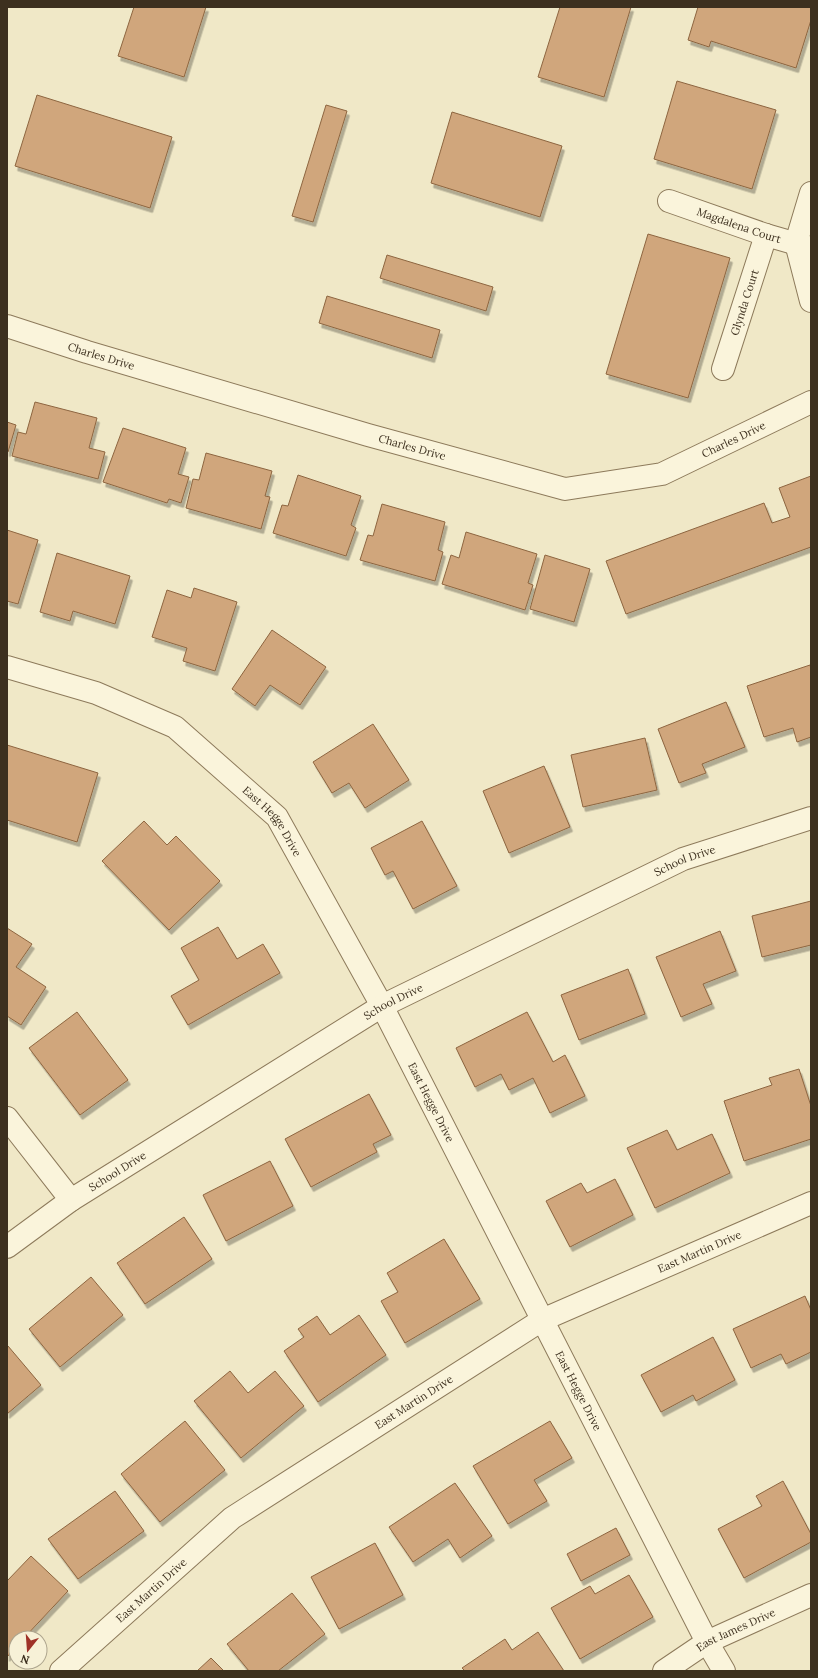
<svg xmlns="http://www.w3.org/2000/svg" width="818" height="1678" viewBox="0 0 818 1678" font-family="Lora,serif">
<defs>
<filter id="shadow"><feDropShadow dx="2.5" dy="4.5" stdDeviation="0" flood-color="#0004"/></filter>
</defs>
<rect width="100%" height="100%" fill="#f0e8c7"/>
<path fill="#d0a67b" stroke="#8d6540" filter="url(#shadow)" d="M134 7H206L184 77 118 56Z
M560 7H631L604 97 538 77Z
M698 7H811V20L796 68 711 41 709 47 688 40Z
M677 81 776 110 752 189 654 159Z
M37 95 172 137 150 208 15 166Z
M326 105 347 111 313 222 292 216Z
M452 112 562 146 540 217 431 183Z
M648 234 730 258 688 398 606 374Z
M387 255 493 287 486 311 380 278Z
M327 296 440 330 432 358 319 323Z
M35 402 97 418 89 448 105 452 98 479 12 456 18 432 26 434Z
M7 422 16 425 8 452H7Z
M123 428 186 448 178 474 189 477 181 503 169 499 167 503 103 482Z
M206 453 272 471 265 496 270 497 261 529 186 508 193 479 199 480Z
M298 475 361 496 351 525 356 528 346 556 273 533 282 505 288 506Z
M811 476V547L626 614 606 561 764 503 772 523 790 517 779 488Z
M382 504 445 522 438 550 443 552 435 581 360 560 368 535 373 536Z
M7 530 38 540 18 604 7 601Z
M466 532 537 554 528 583 533 585 525 610 442 584 451 555 459 558Z
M57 553 130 576 115 624 73 611 70 621 40 612Z
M545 555 590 569 574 622 530 609Z
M194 588 237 602 215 671 183 661 187 648 152 637 167 590 191 598Z
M272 630 326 667 300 705 270 685 255 706 232 689Z
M810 665 811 669V737L797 742 793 728 764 737 747 686Z
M726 702 745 747 702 764 706 773 679 783 658 729Z
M373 724 409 780 365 808 349 783 332 793 313 762Z
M645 738 657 790 583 807 571 755Z
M7 745 98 773 77 842 7 820Z
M544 766 570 827 509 853 483 791Z
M144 821 167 845 176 836 220 881 169 930 102 861Z
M422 821 457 886 413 909 393 871 385 875 371 848Z
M811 901V945L762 957 752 916Z
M218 927 237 959 263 944 280 973 188 1025 171 996 199 980 181 948Z
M7 928 32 944 16 967 46 987 21 1025 7 1016Z
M720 931 736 971 703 984 712 1004 681 1017 656 957Z
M628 969 645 1014 579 1040 561 995Z
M77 1012 128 1080 80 1115 29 1048Z
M527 1012 553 1062 565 1055 585 1096 550 1113 533 1078 509 1090 501 1074 475 1087 456 1048Z
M799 1069 811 1106V1139L744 1161 724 1101 772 1085 769 1078Z
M369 1094 391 1135 373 1144 377 1152 311 1187 285 1139Z
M667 1130 677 1150 712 1134 730 1173 655 1208 627 1148Z
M270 1161 293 1206 226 1241 203 1195Z
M615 1179 633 1215 570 1247 546 1201 581 1183 587 1193Z
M184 1217 212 1259 145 1304 117 1263Z
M444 1239 480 1299 405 1343 381 1301 398 1292 387 1273Z
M91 1277 123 1315 60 1367 29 1329Z
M805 1296 811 1310V1352L786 1364 781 1354 751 1368 733 1329Z
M359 1315 386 1355 318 1402 284 1351 304 1337 298 1329 317 1316 330 1335Z
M713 1337 735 1380 696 1401 693 1395 661 1412 641 1375Z
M8 1346 41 1385 7 1414V1347Z
M230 1371 248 1393 275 1371 304 1406 241 1458 194 1401Z
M185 1421 225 1470 160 1522 121 1474Z
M550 1421 572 1458 534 1480 547 1501 508 1524 473 1466Z
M783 1481 811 1534V1542L744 1578 718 1529 762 1506 756 1496Z
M455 1483 492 1536 460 1558 448 1539 413 1562 389 1527Z
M115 1491 144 1531 78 1579 48 1539Z
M616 1528 630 1555 581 1581 567 1554Z
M375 1543 403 1595 339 1629 311 1577Z
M31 1556 68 1591 24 1638H16V1647L7 1657V1581Z
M629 1575 653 1617 580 1659 551 1608 590 1586 595 1594Z
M292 1593 325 1634 278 1671H249L227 1644Z
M538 1632 564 1671H465L462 1668 505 1639 512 1650Z
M211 1658 224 1671H197Z"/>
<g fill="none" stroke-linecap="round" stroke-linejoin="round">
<defs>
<g id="minor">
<path d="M811 193 796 243 811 301"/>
<path id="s1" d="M669 201 766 235 811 248"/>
<path id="s2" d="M7 326 87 352 368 435 565 489 662 474 811 402"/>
<path id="s3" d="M723 369 766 235"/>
<path id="s4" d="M7 667 96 693 175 727 277 817 382 1006 707 1642 724 1671"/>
<path d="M7 1118 71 1200"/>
<path id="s5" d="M7 1247 71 1200 382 1006 683 859 811 818"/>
<path id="s6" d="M61 1671 232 1518 542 1320 811 1203"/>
<path id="s7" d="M664 1671 707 1642 811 1595"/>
</g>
</defs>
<use href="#minor" stroke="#8d7a5b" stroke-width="24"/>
<use href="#minor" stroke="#faf4db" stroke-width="22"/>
</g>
<g text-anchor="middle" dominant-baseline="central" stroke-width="3" stroke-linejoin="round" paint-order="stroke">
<g font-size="11" fill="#3d301f" stroke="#f7f1d7">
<text stroke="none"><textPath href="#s1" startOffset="74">Magdalena Court</textPath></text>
<text stroke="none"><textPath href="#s3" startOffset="70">Glynda Court</textPath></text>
<text stroke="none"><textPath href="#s2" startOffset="99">Charles Drive</textPath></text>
<text stroke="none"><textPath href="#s2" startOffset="759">Charles Drive</textPath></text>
<text stroke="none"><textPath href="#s2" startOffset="423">Charles Drive</textPath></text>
<text stroke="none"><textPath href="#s4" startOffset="315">East Hegge Drive</textPath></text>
<text stroke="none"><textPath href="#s5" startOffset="782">School Drive</textPath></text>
<text stroke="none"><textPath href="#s5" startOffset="458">School Drive</textPath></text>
<text stroke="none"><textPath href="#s4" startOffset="639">East Hegge Drive</textPath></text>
<text stroke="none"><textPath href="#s5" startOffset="134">School Drive</textPath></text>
<text stroke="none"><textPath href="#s6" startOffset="769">East Martin Drive</textPath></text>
<text stroke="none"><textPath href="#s4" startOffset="963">East Hegge Drive</textPath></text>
<text stroke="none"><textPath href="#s6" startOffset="445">East Martin Drive</textPath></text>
<text stroke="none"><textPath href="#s6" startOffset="121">East Martin Drive</textPath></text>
<text stroke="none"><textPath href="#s7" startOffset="83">East James Drive</textPath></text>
</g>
</g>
<rect width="818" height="1678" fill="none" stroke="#3d301f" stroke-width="16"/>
<g transform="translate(28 1650) rotate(197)"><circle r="19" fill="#f7f1d7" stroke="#ada48d"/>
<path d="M0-3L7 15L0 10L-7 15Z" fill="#9f3228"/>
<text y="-6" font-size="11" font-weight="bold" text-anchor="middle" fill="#3d301f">N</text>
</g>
</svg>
